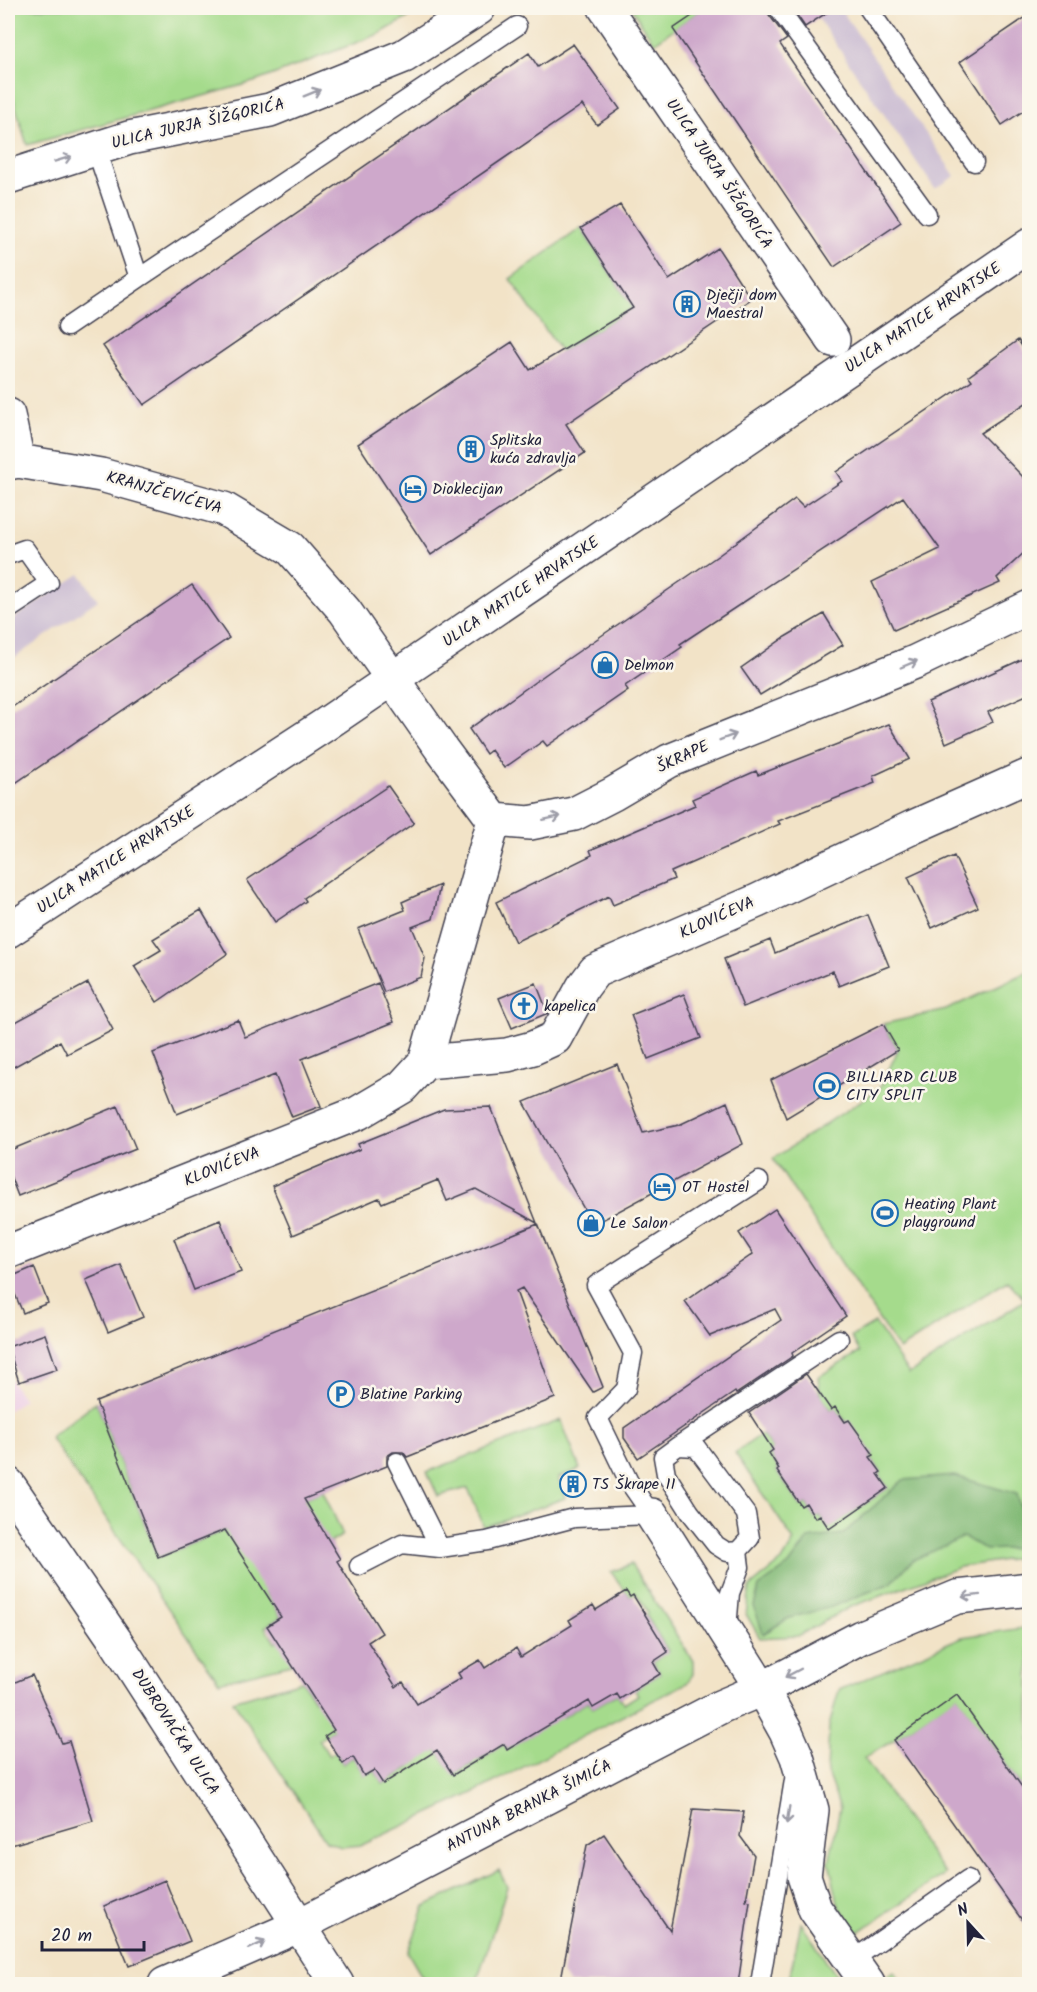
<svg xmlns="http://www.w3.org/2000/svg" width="1037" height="1992" viewBox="0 0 1037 1992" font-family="Kalam,sans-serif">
<rect width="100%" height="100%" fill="#fbf7ec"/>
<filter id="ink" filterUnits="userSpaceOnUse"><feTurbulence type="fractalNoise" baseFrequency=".0167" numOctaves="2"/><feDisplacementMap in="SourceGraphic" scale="12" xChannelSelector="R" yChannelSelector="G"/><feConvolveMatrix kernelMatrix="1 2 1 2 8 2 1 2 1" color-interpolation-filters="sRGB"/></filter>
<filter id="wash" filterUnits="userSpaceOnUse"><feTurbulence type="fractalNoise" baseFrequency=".008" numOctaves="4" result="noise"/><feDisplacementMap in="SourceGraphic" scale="24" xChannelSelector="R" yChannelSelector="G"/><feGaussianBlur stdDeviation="1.35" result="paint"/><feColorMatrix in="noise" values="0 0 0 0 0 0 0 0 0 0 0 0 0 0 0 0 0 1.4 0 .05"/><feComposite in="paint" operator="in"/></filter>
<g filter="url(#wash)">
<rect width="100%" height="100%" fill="#f2e3c7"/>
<path fill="#eed0e7" d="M8 1376 24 1400 8 1411Z"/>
<path fill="#ccbed3" d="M834 8H840L955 176 935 189 818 18Z
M80 574 98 600 8 662V622Z"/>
<path fill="#a5db8c" stroke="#647e64" stroke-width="1.5" d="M8 8H418L420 11 379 34 257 81 27 145 8 81Z
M631 8H704L654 43Z
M581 228 633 308 561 352 510 279Z
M1029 971V1556L960 1567 850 1607 798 1636 760 1638 746 1614 750 1587 782 1561 794 1541 735 1453 762 1434 773 1450 769 1453 779 1469 777 1471 801 1506 806 1503 815 1518 820 1515 829 1528 888 1488 878 1474 881 1472 870 1457 873 1455 835 1408 831 1410 820 1395 818 1377 860 1352 851 1337 875 1323 909 1374 1025 1300 1007 1280 899 1350 773 1159 880 1088 898 1050 883 1024 946 1010Z
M96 1402 158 1557 323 1491 343 1535 316 1551 266 1593 281 1617 265 1627 275 1643 284 1638 299 1662 219 1682 50 1437Z
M561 1420 580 1469 558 1478 565 1498 484 1527 468 1488 438 1496 427 1472Z
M631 1564 693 1661V1674L687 1683 473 1793 362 1845 341 1847 326 1841 233 1701 302 1681 314 1700 323 1695 335 1729 319 1740 329 1756 335 1752 343 1764 353 1757 364 1775 374 1770 383 1784 408 1769 433 1744 454 1775 472 1764 473 1752 479 1760 504 1744 507 1750 546 1725 555 1706 563 1717 589 1701 593 1708 617 1694 624 1704 638 1695 635 1689 660 1674 653 1662 668 1651 646 1615 648 1613 636 1593 630 1597 611 1572Z
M1029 1627V1797L957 1696 894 1740 864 1758 945 1874 858 1932 839 1907 829 1862 840 1808 827 1773 829 1726 839 1690 962 1637Z
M499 1870 507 1887 476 1984H426L408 1953 425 1906Z
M801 1923 842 1984H788Z
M894 1971 903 1984H880L878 1982Z"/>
<path fill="#84bb78" stroke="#536e5a" stroke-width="1.5" d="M955 1476 1017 1494 1026 1526 1019 1548 986 1550 964 1537 913 1560 891 1583 831 1607 789 1618 763 1634 754 1606 759 1587 789 1565 808 1539 843 1534 903 1480Z"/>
<g id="blocks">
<path fill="#cea8cb" d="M704 8H767L769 15 787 39 780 44 901 222 834 267 673 29Z
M792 8H834L805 27Z
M1029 15V107L1002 125 960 62Z
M573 44 620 109 597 125 582 105 144 405 103 346 529 53 538 67Z
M620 205 669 280 718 248 751 299 566 424 585 453 431 555 358 444 512 342 530 370 633 308 581 228Z
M1018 340 1029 357V401L980 433 1029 483V548L997 578 1000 583 894 630 872 582 940 549 903 497 680 644 682 647 625 686 628 690 547 746 543 741 504 768 491 750 486 754 469 729 553 669 719 555 795 499 803 507 842 481 836 472 972 380 969 376Z
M192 585 229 638 8 788V710Z
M824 614 843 645 760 695 741 668 785 637Z
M1029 656V694L988 712 993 722 946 743 928 702Z
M889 724 910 759 873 776 875 783 778 821 780 824 671 872 674 879 613 905 609 896 515 942 496 902 592 855 590 850 695 805 692 799 756 771 758 775Z
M388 786 414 823 304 898 306 901 275 922 247 880Z
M954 856 978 907 932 928 908 877Z
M440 885 433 919 412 927 425 958 421 977 384 992 358 929 405 910 402 902Z
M201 910 227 954 157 1002 134 966 161 950 153 939Z
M868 915 889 966 839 986 833 971 743 1007 724 959 770 940 775 953Z
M88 983 113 1030 67 1054 60 1041 8 1070V1026Z
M378 983 394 1022 302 1059 321 1106 292 1117 275 1075 177 1114 153 1053 238 1020 245 1037Z
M536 983 548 1013 512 1028 499 998Z
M684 994 701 1038 648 1059 631 1015Z
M883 1024 898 1050 786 1118 771 1080Z
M617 1064 643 1133 679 1125 727 1102 743 1144 593 1225 524 1102Z
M118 1106 136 1149 18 1196 8 1170V1151Z
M491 1107 537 1223 476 1189 447 1201 438 1180 382 1203 379 1198 293 1235 272 1186 360 1149 358 1144 444 1109Z
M775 1209 846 1316 792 1353 793 1356 736 1394 735 1392 638 1458 624 1438V1428L781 1320 775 1309 710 1336 685 1301 753 1254 739 1233Z
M220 1220 241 1272 194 1290 174 1239Z
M538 1224 603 1387 593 1392 522 1288 516 1291 555 1398 407 1457 403 1452H393L387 1456V1466L304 1499 340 1559 337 1561 382 1633 368 1642 396 1687 403 1682 417 1704 461 1678 458 1673 480 1660 485 1668 516 1648 521 1657 572 1625 569 1620 593 1605 596 1610 626 1591 630 1597 633 1595 668 1652 653 1662 660 1674 620 1699 617 1694 593 1708 589 1701 507 1750 504 1744 453 1775 437 1750 383 1784 374 1770 364 1776 353 1757 343 1764 325 1736 334 1730 267 1626 281 1617 225 1530 158 1557 96 1402Z
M121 1265 143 1317 108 1332 86 1280Z
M34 1267 48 1303 23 1313 8 1278Z
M45 1334 57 1369 19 1382 8 1347Z
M806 1374 831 1410 835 1407 845 1422 849 1420 874 1455 870 1457 881 1472 878 1474 888 1488 829 1529 820 1515 815 1518 806 1503 801 1506 777 1471 779 1469 769 1453 773 1450 749 1413Z
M32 1675 62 1743 69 1741 93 1821 8 1846V1685Z
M957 1695 1029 1797V1930L894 1740Z
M693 1809 744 1812 740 1836 754 1855 746 1900 750 1901 738 1984H569L562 1974 587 1845 604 1834 670 1931Z
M165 1880 190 1941 129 1966 104 1906Z"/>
</g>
</g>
<g filter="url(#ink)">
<use href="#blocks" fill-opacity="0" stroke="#413f50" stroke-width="1.5"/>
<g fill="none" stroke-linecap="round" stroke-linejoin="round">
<defs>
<path id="lane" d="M778 8 927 214
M868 8 974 162
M139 278 517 26
M67 327 139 278 96 149
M8 555 25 549 49 583 8 610
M678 1446 696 1447 746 1514 750 1538 738 1551 727 1552 716 1545 690 1512 666 1474 663 1457 678 1446 839 1339
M397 1462 440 1548
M652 1515 629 1482 598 1418 626 1389 633 1353 596 1285 759 1181
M359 1566 402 1544 440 1548 487 1541 574 1518 652 1515
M727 1629 730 1593 740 1567 738 1551
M851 1961 968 1879
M760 1984 795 1774"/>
<path id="street" d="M605 8 833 340
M8 177 129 138 270 110 404 56 479 8
M8 415 18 461
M8 463 18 461 101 475 224 509 290 548 345 611 442 750 494 820 530 823 574 814 613 794 669 761 915 662 1030 607
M425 1062 507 1055 533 1048 555 1038 583 987 595 971 757 901 913 827 1030 775
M8 1252 358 1113 402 1087 425 1062 494 820
M652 1515 762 1689 786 1732 797 1757 812 1810 804 1876 815 1909 868 1984
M165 1984 298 1926 722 1706 762 1689 861 1637 957 1597 1030 1589"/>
<path id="secondary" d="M8 931 323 726 1030 245"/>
<path id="primary" d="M8 1484 115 1640 337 1984"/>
</defs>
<use href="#lane" stroke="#413f50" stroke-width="21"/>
<use href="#street" stroke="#413f50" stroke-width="36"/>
<use href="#secondary" stroke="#413f50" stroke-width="36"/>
<use href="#primary" stroke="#413f50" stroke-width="36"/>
<use href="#lane" stroke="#fff" stroke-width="18"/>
<use href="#street" stroke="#fff" stroke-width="33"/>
<use href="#secondary" stroke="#fff" stroke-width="33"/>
<use href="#primary" stroke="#fff" stroke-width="33"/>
</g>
<defs><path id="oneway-shaft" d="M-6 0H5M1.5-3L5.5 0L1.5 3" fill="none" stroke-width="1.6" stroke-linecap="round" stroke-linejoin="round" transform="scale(1.5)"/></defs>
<g stroke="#9c9ca7">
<use href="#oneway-shaft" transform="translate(312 93) rotate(-22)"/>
<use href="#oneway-shaft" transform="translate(63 159) rotate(-17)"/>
<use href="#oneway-shaft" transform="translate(909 664) rotate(-23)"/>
<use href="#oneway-shaft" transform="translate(728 737) rotate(-21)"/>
<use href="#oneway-shaft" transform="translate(552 818) rotate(-12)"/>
<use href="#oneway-shaft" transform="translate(971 1596) rotate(173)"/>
<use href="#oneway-shaft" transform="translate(793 1673) rotate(152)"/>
<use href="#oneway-shaft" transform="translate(788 1815) rotate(99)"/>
<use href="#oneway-shaft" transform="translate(257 1945) rotate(-25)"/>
</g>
</g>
<defs>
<symbol id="building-ring" viewBox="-11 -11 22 22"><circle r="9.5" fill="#fbf7ec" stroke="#1f6fb2" stroke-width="1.5"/><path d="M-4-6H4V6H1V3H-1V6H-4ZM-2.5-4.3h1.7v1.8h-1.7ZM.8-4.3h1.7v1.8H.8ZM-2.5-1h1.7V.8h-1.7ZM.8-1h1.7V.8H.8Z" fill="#1f6fb2"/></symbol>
<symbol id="hotel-ring" viewBox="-11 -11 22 22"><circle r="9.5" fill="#fbf7ec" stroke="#1f6fb2" stroke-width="1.5"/><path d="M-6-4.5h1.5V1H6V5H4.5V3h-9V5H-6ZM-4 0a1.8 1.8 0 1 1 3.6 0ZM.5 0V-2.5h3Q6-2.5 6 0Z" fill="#1f6fb2"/></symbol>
<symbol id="shop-ring" viewBox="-11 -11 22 22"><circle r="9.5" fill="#fbf7ec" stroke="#1f6fb2" stroke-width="1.5"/><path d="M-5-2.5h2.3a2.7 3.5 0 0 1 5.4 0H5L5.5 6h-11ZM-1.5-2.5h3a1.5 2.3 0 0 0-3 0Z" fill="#1f6fb2"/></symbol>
<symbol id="church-ring" viewBox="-11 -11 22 22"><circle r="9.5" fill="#fbf7ec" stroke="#1f6fb2" stroke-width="1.5"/><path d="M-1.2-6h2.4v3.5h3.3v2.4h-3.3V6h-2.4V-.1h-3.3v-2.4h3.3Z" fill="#1f6fb2"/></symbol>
<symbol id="stadium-ring" viewBox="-11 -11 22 22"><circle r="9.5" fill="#fbf7ec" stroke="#1f6fb2" stroke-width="1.5"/><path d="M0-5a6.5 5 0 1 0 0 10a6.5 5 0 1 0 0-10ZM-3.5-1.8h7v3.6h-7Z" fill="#1f6fb2"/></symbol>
<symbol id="parking-ring" viewBox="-11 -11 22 22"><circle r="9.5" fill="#fbf7ec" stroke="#1f6fb2" stroke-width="1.5"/><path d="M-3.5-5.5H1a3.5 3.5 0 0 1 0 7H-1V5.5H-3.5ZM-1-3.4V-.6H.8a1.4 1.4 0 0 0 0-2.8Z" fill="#1f6fb2"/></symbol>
</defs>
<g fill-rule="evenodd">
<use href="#building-ring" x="672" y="289" width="30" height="30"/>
<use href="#building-ring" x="456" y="434" width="30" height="30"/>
<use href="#hotel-ring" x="398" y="474" width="30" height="30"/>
<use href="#shop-ring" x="590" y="650" width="30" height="30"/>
<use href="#church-ring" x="509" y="991" width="30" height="30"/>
<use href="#stadium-ring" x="812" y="1071" width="30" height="30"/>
<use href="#hotel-ring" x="647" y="1172" width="30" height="30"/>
<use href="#stadium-ring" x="870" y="1198" width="30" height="30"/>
<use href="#shop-ring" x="576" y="1208" width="30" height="30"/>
<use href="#parking-ring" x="326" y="1379" width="30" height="30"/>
<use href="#building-ring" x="558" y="1469" width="30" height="30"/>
</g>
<g text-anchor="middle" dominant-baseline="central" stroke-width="5" stroke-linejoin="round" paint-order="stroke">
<g font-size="16" fill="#22223b" stroke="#fbf7ec">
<text transform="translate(198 124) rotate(-13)">ULICA JURJA ŠIŽGORIĆA</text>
<text transform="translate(719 174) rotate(56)">ULICA JURJA ŠIŽGORIĆA</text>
<text transform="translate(923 318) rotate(-34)">ULICA MATICE HRVATSKE</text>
<text transform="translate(164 493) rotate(16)">KRANJČEVIĆEVA</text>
<text transform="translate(521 592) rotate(-34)">ULICA MATICE HRVATSKE</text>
<text transform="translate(683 757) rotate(-25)">ŠKRAPE</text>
<text transform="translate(116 860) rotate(-33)">ULICA MATICE HRVATSKE</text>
<text transform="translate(717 918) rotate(-24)">KLOVIĆEVA</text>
<text transform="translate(222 1167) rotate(-22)">KLOVIĆEVA</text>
<text transform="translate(175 1732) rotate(57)">DUBROVAČKA ULICA</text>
<text transform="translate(529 1806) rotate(-27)">ANTUNA BRANKA ŠIMIĆA</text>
</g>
<g font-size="16" fill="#22223b" stroke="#fbf7ec" text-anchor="start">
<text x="706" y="295">Dječji dom<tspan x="706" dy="18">Maestral</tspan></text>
<text x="490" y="440">Splitska<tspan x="490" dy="18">kuća zdravlja</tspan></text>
<text x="432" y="489">Dioklecijan</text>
<text x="624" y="665">Delmon</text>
<text x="544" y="1006">kapelica</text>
<text x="846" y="1077">BILLIARD CLUB<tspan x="846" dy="18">CITY SPLIT</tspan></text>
<text x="682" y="1187">OT Hostel</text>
<text x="904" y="1204">Heating Plant<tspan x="904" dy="18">playground</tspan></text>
<text x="610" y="1223">Le Salon</text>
<text x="360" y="1394">Blatine Parking</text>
<text x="592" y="1484">TS Škrape 11</text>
</g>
</g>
<rect width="1037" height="1992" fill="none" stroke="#fbf7ec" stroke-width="30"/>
<g transform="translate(968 1923) rotate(338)" stroke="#fbf7ec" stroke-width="4.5" paint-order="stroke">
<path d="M0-4.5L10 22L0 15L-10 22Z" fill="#22223b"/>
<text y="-9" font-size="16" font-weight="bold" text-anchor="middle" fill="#22223b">N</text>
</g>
<path d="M42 1941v9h102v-9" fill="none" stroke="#22223b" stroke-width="3"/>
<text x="51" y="1941" font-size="18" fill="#22223b" stroke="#fbf7ec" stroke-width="4.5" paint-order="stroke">20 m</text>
</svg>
